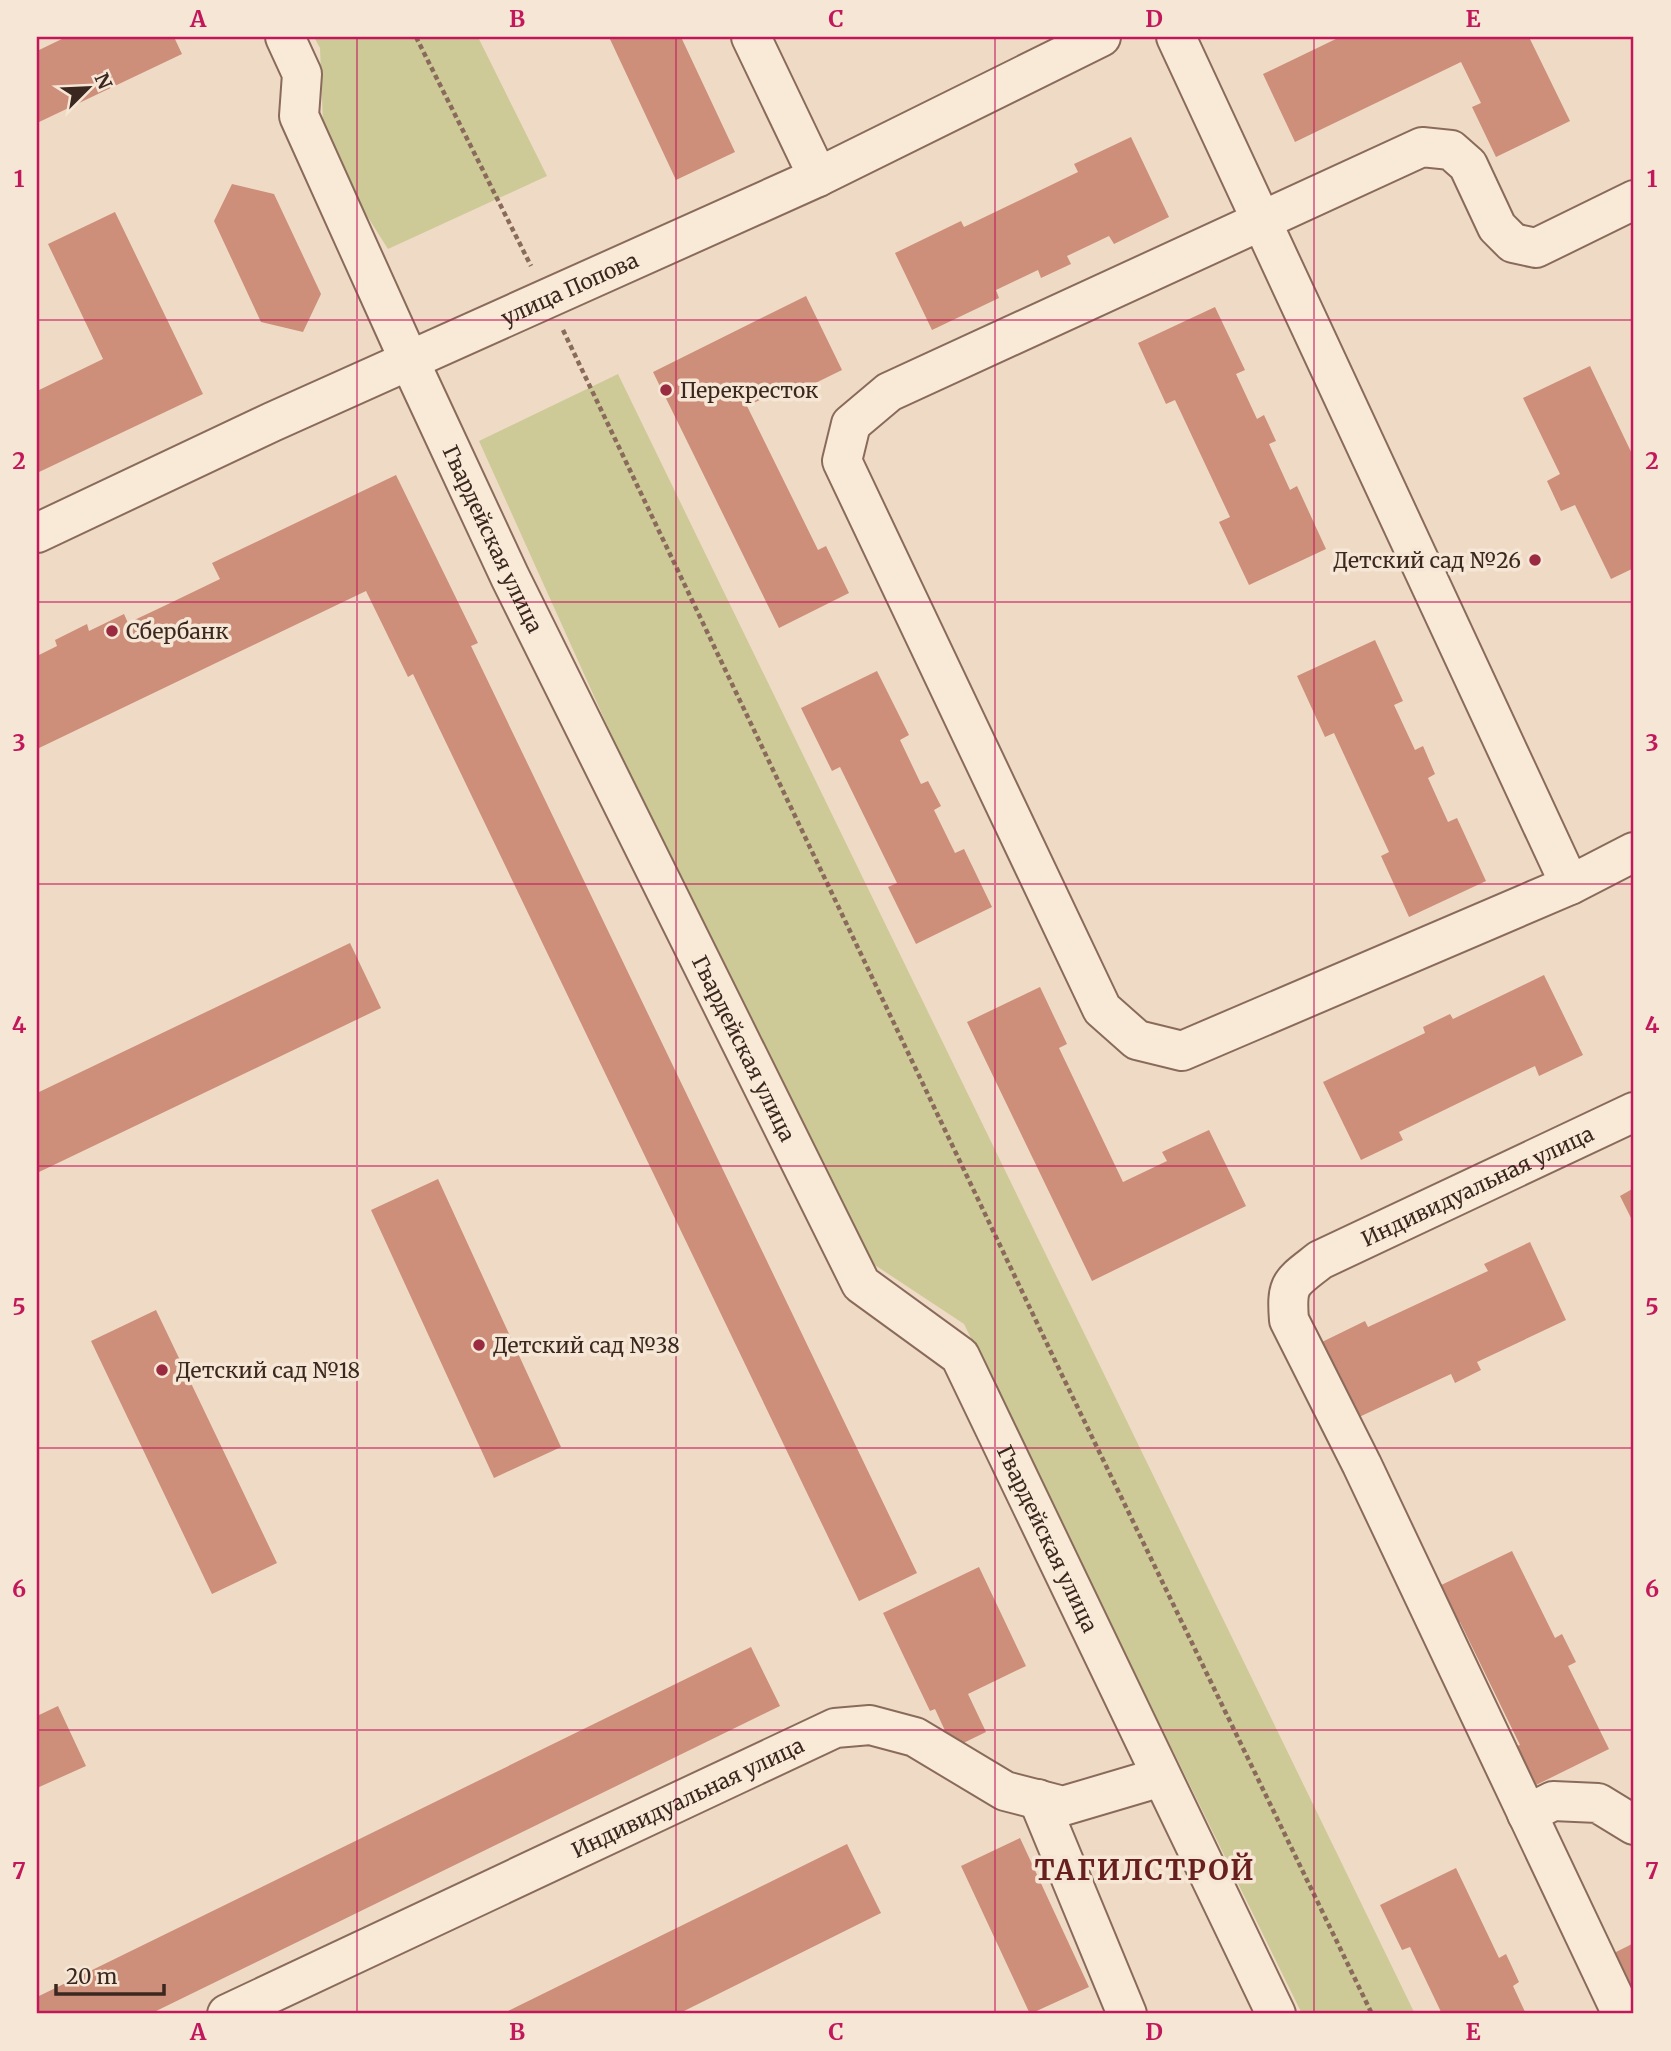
<svg xmlns="http://www.w3.org/2000/svg" width="1671" height="2051" viewBox="0 0 1671 2051" font-family="Merriweather,serif">
<rect width="100%" height="100%" fill="#efdbc5"/>
<path fill="#cdca98" d="M314 37H478L547 176 388 249 324 148 320 48Z
M618 374 1415 2014H1302L964 1324 840 1242 479 441Z"/>
<path fill="#cd8e7a" d="M66 37H174L182 54 37 123V51Z
M609 37H681L735 152 676 180Z
M1340 37H1529L1570 121 1496 157 1472 107 1481 103 1461 62 1295 142 1263 74Z
M1131 137 1169 217 1114 244 1109 236 1067 256 1071 264 1041 278 1038 270 996 290 999 298 932 330 895 253 961 221 964 227 1078 172 1074 164Z
M232 184 274 194 321 294 303 332 261 322 214 221Z
M115 212 203 394 37 473V391L103 359 48 244Z
M806 296 842 370 793 394 789 386 747 406 818 550 826 546 849 593 779 628 653 372Z
M1215 307 1245 370 1236 374 1257 419 1264 415 1276 441 1269 444 1290 490 1297 486 1326 549 1249 585 1219 522 1230 517 1175 400 1166 404 1138 343Z
M1590 366 1634 458V568L1611 579 1575 505 1561 511 1547 481 1560 474 1523 398Z
M396 475 478 643 471 646 917 1573 859 1601 413 674 408 677 366 591 37 749V656L57 646 55 640 87 624 89 631 124 614 128 623 164 606 220 579 212 563Z
M1375 640 1403 701 1394 705 1415 750 1423 746 1435 774 1428 778 1448 822 1457 818 1486 881 1409 917 1381 856 1389 852 1334 733 1325 737 1297 676Z
M877 671 909 735 900 740 921 784 928 781 941 806 934 810 955 853 964 849 992 907 916 944 888 887 897 883 840 767 832 771 801 708Z
M350 943 381 1008 37 1173V1093Z
M1544 975 1583 1055 1539 1076 1535 1066 1399 1132 1403 1140 1361 1160 1323 1082 1425 1033 1423 1027 1450 1014 1453 1019Z
M1040 987 1067 1044 1059 1048 1123 1182 1167 1161 1162 1152 1209 1130 1246 1206 1092 1281 967 1022Z
M438 1179 561 1447 494 1478 371 1210Z
M1634 1188V1224L1620 1196Z
M1530 1242 1566 1320 1477 1362 1481 1370 1455 1383 1451 1374 1357 1418 1322 1342 1365 1321 1368 1327 1488 1271 1484 1264Z
M156 1310 277 1563 212 1594 91 1341Z
M1512 1551 1555 1638 1562 1634 1576 1662 1568 1666 1609 1749 1530 1788 1511 1748 1520 1745 1460 1622 1453 1625 1435 1588Z
M979 1567 1026 1666 968 1694 986 1732 953 1748 935 1709 930 1711 883 1613Z
M751 1647 780 1706 150 2014H37V1997Z
M58 1706 86 1766 37 1788V1716Z
M1020 1838 1089 1987 1030 2014 961 1866Z
M847 1844 881 1913 678 2014H502Z
M1456 1868 1499 1958 1506 1954 1519 1982 1513 1986 1526 2014H1442L1410 1947 1402 1950 1380 1905Z
M1634 1943V2005L1610 1955Z"/>
<g fill="none" stroke-linecap="round" stroke-linejoin="round">
<defs>
<g id="minor">
<path id="s1" d="M285 37 302 74 299 116 409 360 510 577 861 1284 960 1356 1276 2014"/>
<path d="M751 37 818 177"/>
<path d="M1176 37 1570 885"/>
<path d="M1634 200 1536 248 1513 243 1497 227 1468 165 1451 150 1422 147 889 392 851 424 842 461 1102 1009 1137 1040 1182 1051 1570 885 1634 852"/>
<path id="s2" d="M37 533 272 422 818 177 1101 37"/>
<path d="M1038 1799 1127 2014"/>
<path d="M1527 1814 1553 1801 1598 1803 1634 1825"/>
<path id="s3" d="M227 2014 835 1728 870 1725 915 1737 1005 1791 1063 1806 1161 1777"/>
<path id="s4" d="M1622 2014 1362 1465 1289 1320C1286 1282 1291 1283 1320 1260L1634 1112"/>
</g>
</defs>
<use href="#minor" stroke="#8a6b5b" stroke-width="42"/>
<path stroke="#8a6b5b" stroke-width="4.5" stroke-dasharray="5 3.5" stroke-linecap="butt" d="M416 37 531 266
M563 330 1060 1371 1372 2014"/>
<use href="#minor" stroke="#f9ead8" stroke-width="38"/>
</g>
<path fill="none" stroke="#c2185b" stroke-width="2" stroke-opacity="0.55" d="M357 37V2014M676 37V2014M995 37V2014M1314 37V2014M37 320H1634M37 602H1634M37 884H1634M37 1166H1634M37 1448H1634M37 1730H1634"/>
<g fill="#992a3f" stroke="#f6e6d5" stroke-width="2.5">
<circle cx="666" cy="390" r="7"/>
<circle cx="1535" cy="560" r="7"/>
<circle cx="112" cy="631" r="7"/>
<circle cx="479" cy="1345" r="7"/>
<circle cx="162" cy="1370" r="7"/>
</g>
<g text-anchor="middle" dominant-baseline="central" stroke-width="7" stroke-linejoin="round" paint-order="stroke">
<g font-size="21" fill="#3a271f" stroke="#f6e6d5">
<text stroke="none"><textPath href="#s2" startOffset="586">улица Попова</textPath></text>
<text stroke="none"><textPath href="#s1" startOffset="548">Гвардейская улица</textPath></text>
<text stroke="none"><textPath href="#s1" startOffset="1116">Гвардейская улица</textPath></text>
<text stroke="none"><textPath href="#s4" startOffset="1017">Индивидуальная улица</textPath></text>
<text stroke="none"><textPath href="#s1" startOffset="1704">Гвардейская улица</textPath></text>
<text stroke="none"><textPath href="#s3" startOffset="509">Индивидуальная улица</textPath></text>
</g>
<g font-size="21" fill="#3a271f" stroke="#f6e6d5" text-anchor="start">
<text x="680" y="390">Перекресток</text>
<text x="1521" y="560" text-anchor="end">Детский сад №26</text>
<text x="126" y="631">Сбербанк</text>
<text x="493" y="1345">Детский сад №38</text>
<text x="176" y="1370">Детский сад №18</text>
</g>
<g font-size="28" font-weight="bold" letter-spacing="2" fill="#67201e" stroke="#f6e6d5">
<text x="1145" y="1870">ТАГИЛСТРОЙ</text>
</g>
</g>
<rect width="1671" height="2051" fill="none" stroke="#f6e6d5" stroke-width="77"/>
<g transform="translate(88 88) rotate(66)" stroke="#f6e6d5" stroke-width="5" paint-order="stroke">
<path d="M0-5L12 26L0 18L-12 26Z" fill="#3a271f"/>
<text y="-10" font-size="19" font-weight="bold" text-anchor="middle" fill="#3a271f">N</text>
</g>
<path d="M56 1984v10h108v-10" fill="none" stroke="#3a271f" stroke-width="3.5"/>
<text x="66" y="1984" font-size="21" fill="#3a271f" stroke="#f6e6d5" stroke-width="5" paint-order="stroke">20 m</text>
<rect x="38" y="38" width="1594" height="1974" fill="none" stroke="#c2185b" stroke-width="2.5"/>
<g font-size="23" text-anchor="middle" font-weight="bold" fill="#c2185b">
<text x="198" y="27">A</text>
<text x="517" y="27">B</text>
<text x="836" y="27">C</text>
<text x="1154" y="27">D</text>
<text x="1473" y="27">E</text>
<text x="19" y="187">1</text>
<text x="1652" y="187">1</text>
<text x="19" y="469">2</text>
<text x="1652" y="469">2</text>
<text x="19" y="751">3</text>
<text x="1652" y="751">3</text>
<text x="19" y="1033">4</text>
<text x="1652" y="1033">4</text>
<text x="19" y="1315">5</text>
<text x="1652" y="1315">5</text>
<text x="19" y="1597">6</text>
<text x="1652" y="1597">6</text>
<text x="19" y="1879">7</text>
<text x="1652" y="1879">7</text>
<text x="198" y="2040">A</text>
<text x="517" y="2040">B</text>
<text x="836" y="2040">C</text>
<text x="1154" y="2040">D</text>
<text x="1473" y="2040">E</text>
</g>
</svg>
